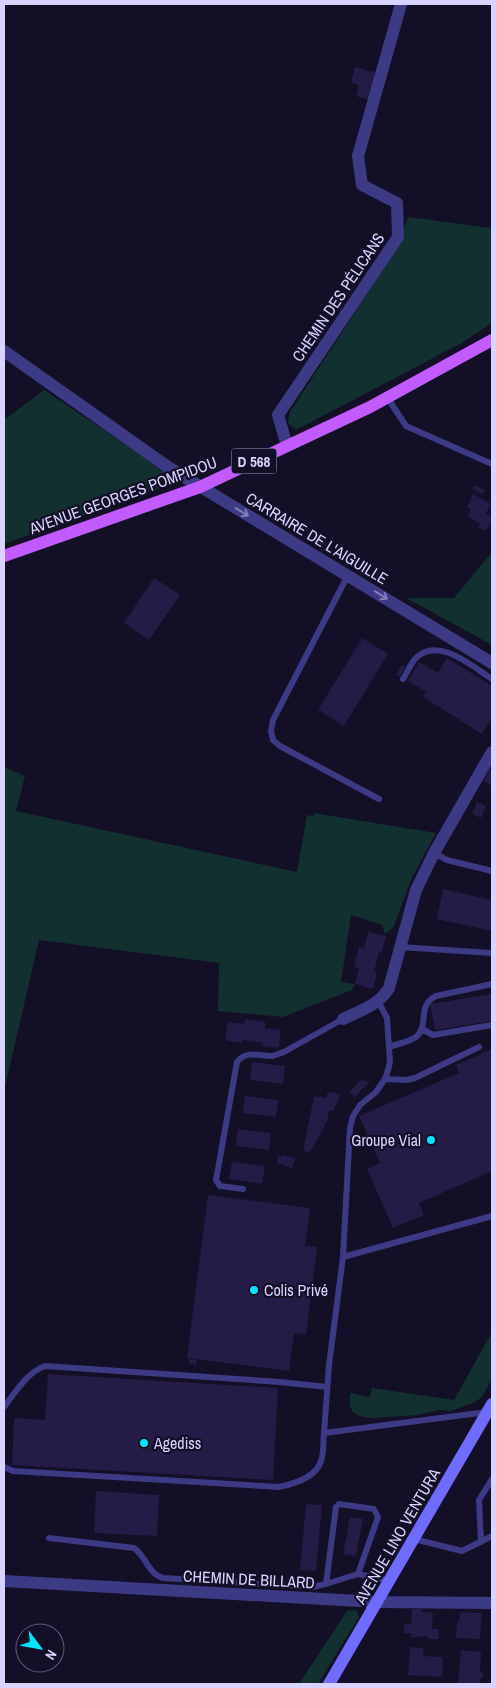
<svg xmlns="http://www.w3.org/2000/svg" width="496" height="1688" viewBox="0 0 496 1688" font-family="'Archivo Narrow',sans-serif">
<rect width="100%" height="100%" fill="#130f26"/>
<path fill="#12302f" d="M408 217 492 228V323L460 344 296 430 288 423 290 412 397 248Z
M44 390 166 471 170 478 161 488 4 544V420Z
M492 552V645L406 598H454Z
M4 767 25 776 16 811 297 872 307 815 313 816 314 813 436 833 411 880 393 928 385 934 382 925 351 915 341 982 355 984 352 990 283 1017 218 1011 219 963 39 940 4 1091Z
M492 1332V1379L482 1397 475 1402 451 1411 440 1410 418 1415 371 1418 359 1416 352 1411 350 1405V1393L370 1397 372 1388 454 1400Z
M357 1610 359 1617 318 1684H299L347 1611Z"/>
<path fill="#241b47" d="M355 67 380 74 372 101 356 96 359 85 351 82Z
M474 485 485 490 483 494 472 489Z
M473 494 491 504 486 513 492 517V520L486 531 478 527 480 524 467 516 471 509 467 507Z
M154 578 180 595 149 640 124 623Z
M362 638 388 654 344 726 318 710Z
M447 658 492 686V717L482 734 423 697 426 692 408 681 419 662 438 673Z
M402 665 405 667 399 677 396 675Z
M492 766V785L483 781Z
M477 802 486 806 481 818 472 814Z
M443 889 492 900V931L437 919Z
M368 932 386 936 382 952H379L374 972 377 973 373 989 355 984 359 968 354 967 359 947 364 948Z
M492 994V1021L435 1030 430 1004Z
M245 1019 265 1022V1028L281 1030 279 1048 262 1046 263 1043 242 1040V1043L225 1040 228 1022 244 1024Z
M492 1049V1171L419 1203 424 1215 393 1228 367 1169 380 1163 359 1116 459 1073 456 1065Z
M252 1062 285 1066 283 1084 250 1080Z
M361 1080 369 1082 355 1097 349 1092Z
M328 1092 340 1094 338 1101 333 1111 329 1110 327 1123 325 1122 324 1128 310 1152 303 1151 314 1096 326 1098Z
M245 1096 278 1100 276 1117 243 1113Z
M238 1129 271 1133 269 1150 236 1146Z
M283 1155 295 1158 292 1168 277 1163 278 1156 282 1157Z
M232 1162 265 1166 262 1184 229 1179Z
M208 1195 310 1208 305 1246 317 1247 306 1334 294 1333 289 1371 187 1358Z
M189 1359 197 1360 196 1365 189 1364Z
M48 1374 278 1388 273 1480 12 1465 14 1418 45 1420Z
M96 1491 159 1495 157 1536 94 1533Z
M306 1504 322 1505 316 1571 300 1570Z
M350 1517 363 1519 356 1556 343 1554Z
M412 1609H422V1612L433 1613 432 1629H439L438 1639H428V1636H423L411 1638V1633H404V1624H411Z
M460 1612 482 1613 480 1639 456 1638 457 1622H459Z
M410 1647 424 1648 423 1656 443 1657 442 1677 408 1675Z
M461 1650 481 1652 480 1672H482L483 1677 480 1679 479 1684H458Z"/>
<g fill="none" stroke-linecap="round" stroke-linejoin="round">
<path stroke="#3d3a85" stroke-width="6" d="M387 397 406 426 492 464
M348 575 273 720 271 731 273 740 280 746 379 799
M403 679C407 673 410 665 415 659 437 635 472 666 492 679
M434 853 447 860 492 871
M400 947 492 953
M422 1029 433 1035 492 1025
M389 1047C397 1044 409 1042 416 1037 430 1025 416 1006 436 996L492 984
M385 1079 406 1080 415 1078 479 1047
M243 1189 220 1186 216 1180 237 1062C246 1050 259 1056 272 1056 276 1055 280 1053 284 1052L343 1019
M343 1257 350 1128 353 1116 360 1105 376 1092 385 1079 388 1070 390 1062 387 1018 378 1001
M4 1407C15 1393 27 1372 45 1366L280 1382 327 1387
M487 1412 324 1433 329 1365 343 1257 492 1216
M4 1467 13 1471 279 1487C294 1484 316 1477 321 1461 324 1453 323 1442 324 1433
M49 1538 134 1548C146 1556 148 1574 163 1578L312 1587 326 1584
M414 1539 462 1551 492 1536
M481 1542 479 1500 492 1479
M358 1574 378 1517 374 1509 339 1504 336 1507 326 1584 358 1574 390 1581"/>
<path stroke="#3d3a85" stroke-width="12" d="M4 351 168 467 492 663
M287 446 278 415 398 237 397 203 362 185 358 156 401 4
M343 1019C360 1011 379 1005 389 988L416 890 434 853 492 752
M4 1581 377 1602 492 1603"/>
<path stroke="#6f6bff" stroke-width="12" d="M329 1684 492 1404"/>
<path stroke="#c25bff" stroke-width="12" d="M4 556 200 487 370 407 492 340"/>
</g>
<defs><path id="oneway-shaft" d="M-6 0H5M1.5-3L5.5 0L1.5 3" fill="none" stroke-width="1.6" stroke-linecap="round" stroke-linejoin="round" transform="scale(1.25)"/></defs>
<g stroke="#837fbc">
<use href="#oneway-shaft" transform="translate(242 512) rotate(31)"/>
<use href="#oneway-shaft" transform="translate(381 595) rotate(32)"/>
</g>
<g fill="#00e5ff" stroke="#130f26" stroke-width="2">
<circle cx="431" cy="1140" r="5"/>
<circle cx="254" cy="1290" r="5"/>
<circle cx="144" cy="1443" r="5"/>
</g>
<g text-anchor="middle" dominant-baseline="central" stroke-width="4.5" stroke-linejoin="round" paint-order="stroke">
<rect fill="#130f26" stroke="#9e99be" stroke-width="1" x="231.5" y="448.5" width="45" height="25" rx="4"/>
<g font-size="15" font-weight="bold" fill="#d9d4ff">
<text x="254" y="461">D 568</text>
</g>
<g font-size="16" fill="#d9d4ff" stroke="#130f26">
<text transform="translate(338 297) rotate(-56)">CHEMIN DES PÉLICANS</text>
<text transform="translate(123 495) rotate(-20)">AVENUE GEORGES POMPIDOU</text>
<text transform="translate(317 538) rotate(31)">CARRAIRE DE L'AIGUILLE</text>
<text transform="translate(397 1536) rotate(-60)">AVENUE LINO VENTURA</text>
<text transform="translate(249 1579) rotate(3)">CHEMIN DE BILLARD</text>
</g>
<g font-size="16" fill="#d9d4ff" stroke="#130f26" text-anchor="start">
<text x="421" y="1140" text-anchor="end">Groupe Vial</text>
<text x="264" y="1290">Colis Privé</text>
<text x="154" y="1443">Agediss</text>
</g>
</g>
<rect width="496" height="1688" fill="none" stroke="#d9d4ff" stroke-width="10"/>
<g transform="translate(40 1648) rotate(122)"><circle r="24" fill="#130f26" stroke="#625e7d"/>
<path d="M0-4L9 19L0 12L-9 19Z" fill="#00e5ff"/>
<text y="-8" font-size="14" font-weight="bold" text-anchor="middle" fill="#d9d4ff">N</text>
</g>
</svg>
